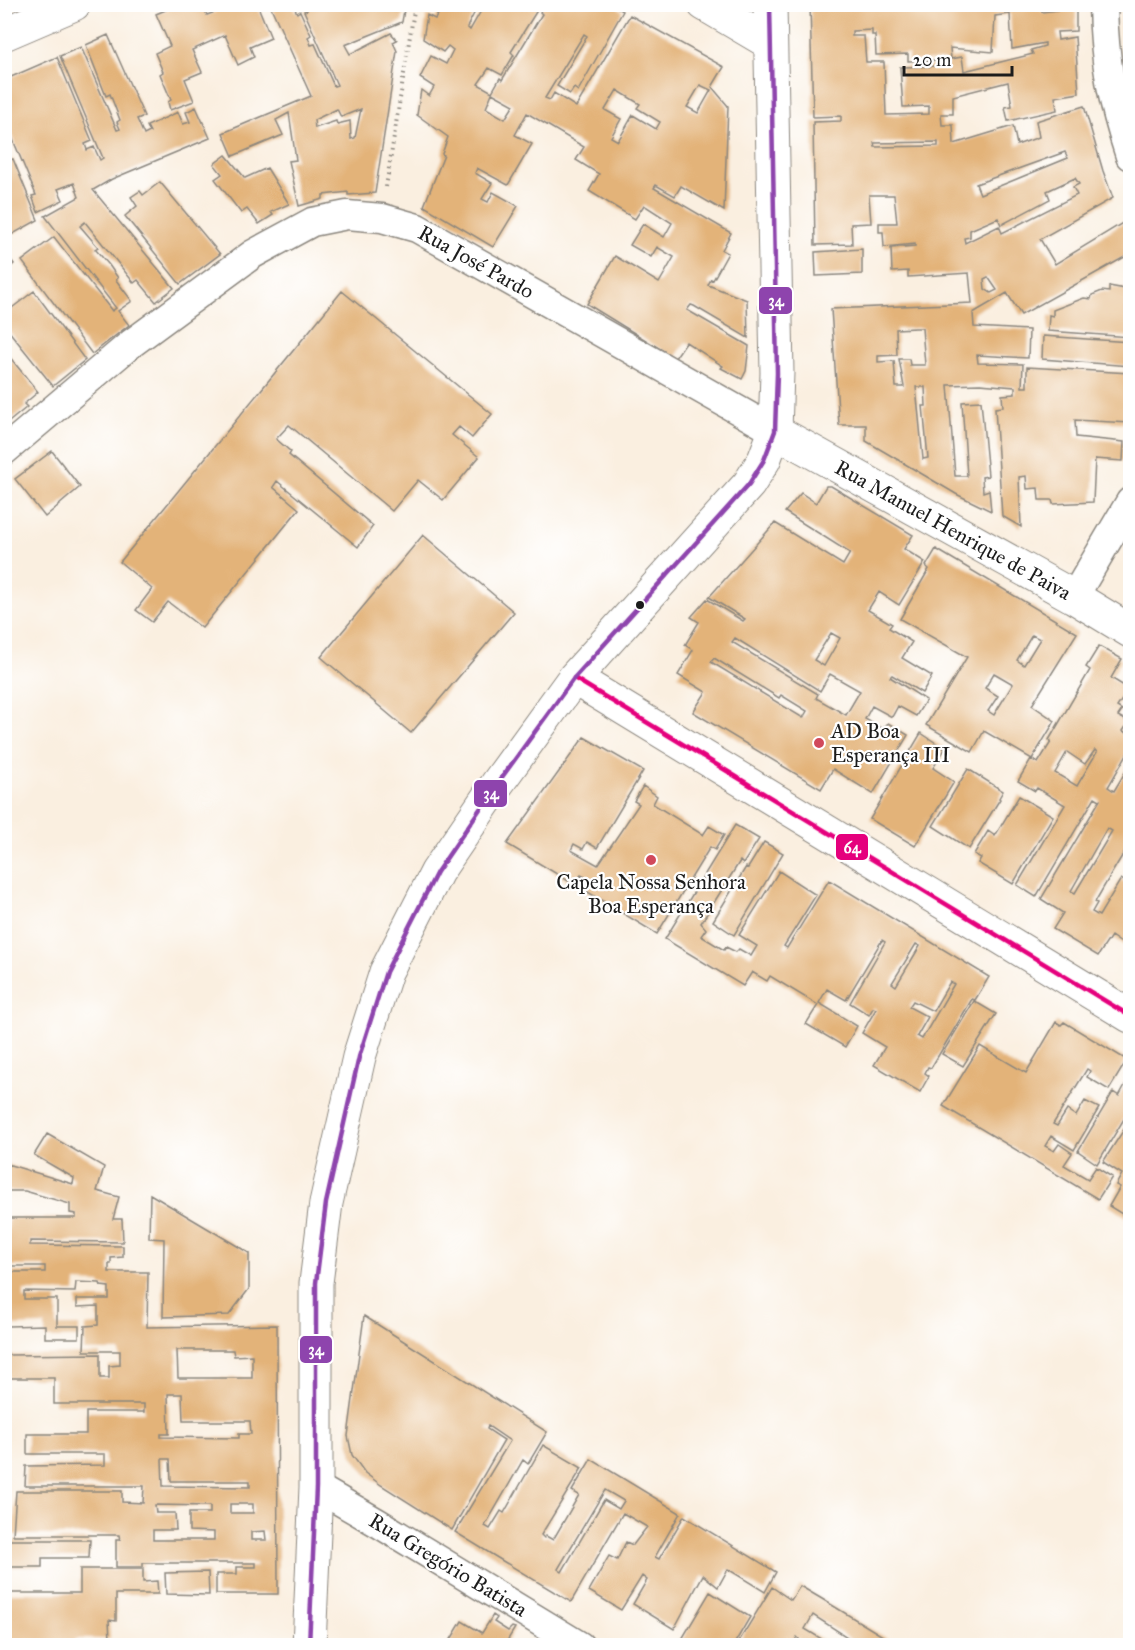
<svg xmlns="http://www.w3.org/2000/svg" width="1135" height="1650" viewBox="0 0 1135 1650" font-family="'IM FELL Great Primer',serif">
<rect width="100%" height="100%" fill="#fff"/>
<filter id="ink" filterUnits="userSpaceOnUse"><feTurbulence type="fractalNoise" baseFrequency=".0167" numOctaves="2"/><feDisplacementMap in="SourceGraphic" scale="12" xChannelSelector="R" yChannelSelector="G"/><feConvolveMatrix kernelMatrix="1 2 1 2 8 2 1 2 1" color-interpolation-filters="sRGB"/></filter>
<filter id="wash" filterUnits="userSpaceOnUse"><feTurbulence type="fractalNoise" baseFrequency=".008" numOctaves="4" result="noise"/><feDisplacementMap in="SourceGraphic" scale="24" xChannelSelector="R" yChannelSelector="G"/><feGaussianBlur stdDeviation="1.35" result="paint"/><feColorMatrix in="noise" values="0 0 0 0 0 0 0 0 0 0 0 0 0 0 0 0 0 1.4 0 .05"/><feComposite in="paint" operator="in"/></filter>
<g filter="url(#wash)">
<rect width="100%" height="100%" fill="#faefe0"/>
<g id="blocks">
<path fill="#e3b379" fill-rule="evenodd" d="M180 4H202L207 15 215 12 213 4H257L271 38 250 47 254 57 238 65 225 35 192 50 202 72 185 79 194 101 170 110 168 102 171 100 160 74 163 72 155 53 170 46 156 14Z
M304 4H405L402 22 345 45 350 54 391 33 397 40 393 42 397 51 375 193 348 195V192L323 195V199L299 206 289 161 296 160 289 113 276 120 283 135 233 156 223 133 311 96 270 5H293L297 13 300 11 311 35 308 37 311 45 315 44 334 86 337 85 304 11 307 10ZM337 109 341 117 361 109 355 138 351 139 350 121 337 124 336 121 315 128 314 120Z
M436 4H479L467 27 470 30 485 4H541L511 52 514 55 502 75 489 68 478 84 492 92 500 78 502 80 542 14 540 12 544 4H612L623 11 578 91 574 88 570 94 557 86 587 36 584 34 545 98 550 100 554 93 576 107 630 15 724 67 712 87 728 106 724 211 681 186 675 196 656 185 654 188 731 233 722 250 728 253 713 280 711 279 708 285 747 300 748 338 694 306 691 305 687 310 749 346 746 371 742 379 721 368 723 366 686 342 675 358 587 304 615 256 659 283 674 257 657 247 651 257 630 245 643 224 664 237 672 223 644 205 635 219 589 191 599 174 576 160 584 147 527 113 515 135 532 144 508 185 477 168 475 173 492 183 482 199 488 202 493 192 518 206 493 247 424 206 444 155 442 154 448 137 417 115 421 90 429 96 434 87 420 78 431 56 446 64 453 50 448 46 443 52 423 39 427 15 435 19 442 8ZM700 85 711 90 698 113 687 107ZM617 90 640 104 637 108 660 122 656 129 633 115 618 141 611 137 621 119 605 110ZM492 93 514 105 505 119 486 108Z
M810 4H906L907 8 949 7V4H1041L1042 12 1076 8V31L1057 32 1058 40 1075 37 1079 93 1055 97 1057 110 1008 121 1005 107 1012 106 1008 82 953 96V114H941L942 125H953L954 144 1013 126 1017 145 1039 137 1036 121 1084 106 1103 171 1113 198 1040 239 1055 264 1124 222 1130 237V254L1021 315 1007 293 973 313 974 327 1029 330 1028 358 977 355 978 363 1023 364 1022 387H1027V367L1130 373V423L1075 420 1076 437 1124 442 1123 461 1095 459 1093 502 1053 504 1052 500H1039L1038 488 1027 489 1026 476 1019 477 1021 527 1002 516 995 408 1003 407 1002 395 1015 394V387L980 384 948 385 955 476H967L962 402 981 401 988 476 982 477 983 492 989 490 991 511 956 494 866 441V425H839L831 309 972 303 969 273 908 277V271L892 272 891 248 915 246V244L884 247 883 232H879V223H897L894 195H869L871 223 851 224 852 244 815 245 813 122 841 121V116L813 117ZM1010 14 1012 49 1045 43V46L1031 50 1033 54 964 71 962 57 951 59 950 48 993 52 995 16ZM872 30V35H875L876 55 908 54V61L944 60V66L900 67 903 107 929 106V114L886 115 884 62H866L864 36H852V31ZM938 142V146L875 147 874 143ZM1065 152 1068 158 980 194 976 184ZM1075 178 1079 184 1073 187 1077 195 1002 233 999 226 965 243 964 238 970 237V230L998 218 1001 225 1050 199 1047 191ZM988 277 997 290 991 293 985 289 984 279ZM916 328H922L925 365H910L909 359H899L904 387H896L894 361 878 362V356L897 355 896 329ZM916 387H925L926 406H923L928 458 923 459Z
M108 35 144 116 137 119 144 135 150 132 147 126 178 112 183 124 190 122 186 112 196 107 210 138 112 179 93 190 174 288 156 302 138 280 134 283 85 222 80 226 98 247 95 249 109 265 118 278 116 280 132 301 118 311 129 325 92 354 22 261 54 237 112 311 116 308 45 216 79 197 74 183 58 189 63 200 38 212 32 196 36 195 4 118V80L57 57 92 141 85 144 87 150 94 147 100 160 103 158 60 56 81 47 117 130 120 129 117 122 120 120 110 94 106 96 86 45Z
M4 144 10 160 13 159 38 220 4 239Z
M226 155 245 178 267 168 289 204 271 212 273 215 259 224 247 209 241 213 215 179 222 174 214 164Z
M160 182 220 254 180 284 125 216 137 206 131 197 140 191 143 195Z
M862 249V274L816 276 815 252Z
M4 251 14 264 4 273Z
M1109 286 1125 289 1130 299V337L1048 331 1049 315 1053 316V310L1084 298 1091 299 1092 295 1102 291 1109 292Z
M34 291 85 360 53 386 8 330 4 333V314Z
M342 291 492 414 472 438 459 427 452 435 479 457 443 500 418 480 392 511 289 425 276 439 291 452 289 455 373 526 358 547 277 481 273 487 299 509 202 628 168 602 152 622 136 610 152 589 120 562Z
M1043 336 1130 342V366L1042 359Z
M4 350 38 392 24 404 27 407 4 426Z
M52 451 80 487 45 517 15 479Z
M826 486H831L913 535 904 549 925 562 899 605 879 592 868 610 892 624 889 628 912 642 902 658 932 676 922 693 892 675 890 677 926 700 916 716 898 706 892 717 872 706 865 719 883 729 888 723 908 735 873 794 833 769 821 789 693 712 706 692 678 675 693 650 685 645 699 622 691 617 707 599 743 621 745 619 709 597 775 523 843 565 850 553 785 512 801 493 816 503ZM831 633 840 638 824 666 814 660ZM735 638 820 691 830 674 860 691 846 715 816 698 818 694 732 642ZM714 658 779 698 781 695 807 711 803 718 711 662Z
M423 535 514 612 411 733 321 657Z
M936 549 1077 633 1032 705 1055 721 1032 759 984 731 972 752 926 725 967 657 900 619 929 569 926 566ZM1032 635 1040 639 1024 665 1017 660ZM994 673 1013 684 994 715 988 711 998 696 985 688Z
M1099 646 1122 659 1111 678 1129 689 1117 707 1122 710 1118 716 1129 722 1123 731 1130 735V749L1108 787 1114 791 1130 764V848L1128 846 1113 871 1095 902 1097 903 1092 912 1099 916 1121 879 1130 885V949L1111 936 1098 956 1053 929 1063 913 1041 899 1100 800 1095 797 1036 897 1017 885 1065 805 1037 788 1035 791 1018 781 1031 759 1038 763 1051 742 1049 740 1090 670 1086 667ZM1095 750 1097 752 1077 786 1055 773 1067 752 1085 764ZM1107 828 1112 831 1075 893 1071 891Z
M921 733 945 749 933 768 954 782 915 846 870 819Z
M584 737 643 771 597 848 587 842 583 849 574 844 571 850 598 865 639 804 634 801 643 786 657 796 653 804 703 835 709 826 724 835 715 850 710 847 657 934 586 891 591 880 581 875 575 885 507 844Z
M968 769 1003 791 999 798 1000 799 969 849 933 826Z
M1019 796 1053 816 1013 884 978 863 981 858 974 854 988 831 995 836Z
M735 825 759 839 743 864 740 861 701 923 706 929 701 936 724 950 726 947 736 952 739 949 751 956 757 946 739 935 779 871 816 895 784 946 787 948 829 880 989 977 975 1000 972 999 931 1068 928 1067 925 1073 929 1076 920 1092 874 1065 885 1047 862 1033 876 1009 873 1008 869 1015 850 1003 885 942 882 940 846 1000 827 989 819 1003 857 1026 845 1047 806 1024 818 1005 770 976 767 981 752 972 743 986 665 939ZM916 944 920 946 896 986 892 983ZM950 982 954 984 922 1039 917 1036 928 1017 909 1007 913 1001 933 1011Z
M764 842 783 853 734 935 713 921 746 867 748 868Z
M974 1001 996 1014 963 1066 942 1054Z
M1056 1022 1061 1025 1064 1022 1127 1060 1109 1090 1087 1077 1090 1071 1087 1069 1053 1124 1057 1126 1067 1110 1076 1116 1085 1101 1099 1108 1074 1150 1051 1136 1045 1146 1054 1151 1059 1144 1072 1153 1064 1165 1088 1179 1096 1167 1112 1177 1098 1199 943 1106 980 1046 1026 1073Z
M1130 1076V1109L1097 1164 1078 1151 1113 1092 1119 1096Z
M1130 1120V1219L1109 1206 1120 1187 1116 1185 1122 1174 1103 1162Z
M47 1134 104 1167 97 1191 119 1197 113 1219H122L123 1242 30 1241V1245L123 1246V1257L111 1258V1264H109V1272H148L147 1327 277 1325 278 1594H216V1574H237V1567H256V1563H143V1567H116V1540H120L119 1535H13L16 1491H122V1502L143 1503 144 1486H25L26 1466 105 1465V1454H27V1434H86V1412H144V1404H54V1378H8V1355L100 1354V1378H109V1366L120 1365V1351H84L85 1326 98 1325V1306L77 1307V1299H109V1287L101 1286 100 1283 76 1282 75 1292 24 1291V1299H57V1326H79V1338H45V1325L8 1326V1272H45V1266H8V1218H76V1214L70 1213V1204L25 1191H7V1164L73 1184 74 1178 34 1155ZM177 1350H233L234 1356 252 1355V1378H178ZM168 1394H182L183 1421H250L251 1434H239V1438L161 1437V1434H169ZM162 1459H170L171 1481H250V1487L163 1486ZM230 1504H253V1513H230ZM155 1505 210 1506V1513H189V1531L214 1532V1540H153V1530H176L175 1513H156ZM265 1531 266 1540H251V1532Z
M150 1194 249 1253V1289L229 1315 163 1317 164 1239 149 1238Z
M364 1316 547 1432 528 1464 523 1460 485 1526 490 1529 501 1511 504 1513 543 1445 582 1468 541 1535 544 1538 546 1536 553 1540 579 1495 572 1491 591 1459 680 1513 655 1557 659 1559 684 1516 776 1572 765 1592 728 1569 718 1587 703 1575 674 1629 633 1604 647 1580 642 1576 621 1610 589 1591 609 1556 617 1560 626 1542 633 1545 647 1527 623 1513 571 1602 501 1560 455 1532 510 1441 488 1426 487 1429 504 1440 452 1530 381 1485 365 1473 352 1455 348 1436ZM605 1490 624 1501 619 1509 604 1500 562 1572 558 1569Z
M9 1540H90L89 1558H42V1567H9Z
M80 1569H143V1582L157 1581 158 1594H116V1621L109 1620 110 1639H75V1646H9V1593H80Z
M208 1572 209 1595 166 1594 165 1573Z
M800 1586 822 1599 899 1646H857L858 1644 813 1615 805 1629 825 1641 822 1646H795L799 1639 797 1637 792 1646H736L772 1587 791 1600Z
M710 1592 750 1617 733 1646H682L679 1644Z
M493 1615 497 1618 494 1622 508 1631 512 1627 515 1628 504 1646H447L462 1621 482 1633Z"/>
</g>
</g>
<g filter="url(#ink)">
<use href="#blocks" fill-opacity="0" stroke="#8b867e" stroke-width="1.5"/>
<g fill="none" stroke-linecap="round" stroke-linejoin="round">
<defs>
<path id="street" d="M1103 4C1104 61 1112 102 1130 156
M4 451 132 343 253 254 312 222 347 215 382 218 417 228 775 431
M1074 597 1130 502
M316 1487 378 1523 580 1646"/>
<path id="secondary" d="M704 4 770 43
M4 34 74 4
M775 431 1074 597 1130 631
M574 678 1130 1016
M309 1646 316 1487V1283L326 1203 359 1057 386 972 437 872 497 784 574 678 749 484 764 460 775 431 777 373 770 4"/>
</defs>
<use href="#street" stroke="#8b867e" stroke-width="31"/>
<use href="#secondary" stroke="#8b867e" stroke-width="35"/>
<path stroke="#8b867e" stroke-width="4" stroke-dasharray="1.5 4.5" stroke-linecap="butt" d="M386 187 415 4"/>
<use href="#street" stroke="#fff" stroke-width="28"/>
<use href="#secondary" stroke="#fff" stroke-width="33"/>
<defs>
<path id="bus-1" d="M574 678 1130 1016"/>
<path id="bus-2" d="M309 1646 316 1487V1283L326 1203 359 1057 386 972 437 872 497 784 574 678 749 484 764 460 775 431 777 373 770 4"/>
</defs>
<use href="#bus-1" stroke="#fff" stroke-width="9"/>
<use href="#bus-2" stroke="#fff" stroke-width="9"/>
<use href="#bus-1" stroke="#e5007d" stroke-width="4.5"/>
<use href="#bus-2" stroke="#8e44ad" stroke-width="4.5"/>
</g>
</g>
<circle fill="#1c1c1c" stroke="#fff" stroke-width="2" cx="640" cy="605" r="5"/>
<g fill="#d1495b" stroke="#fff" stroke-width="2">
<circle cx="819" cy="743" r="6"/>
<circle cx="651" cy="860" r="6"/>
</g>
<g text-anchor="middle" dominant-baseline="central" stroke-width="4.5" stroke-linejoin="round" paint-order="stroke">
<g font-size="21" fill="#1c1c1c" stroke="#fff">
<text transform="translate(476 262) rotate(29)">Rua José Pardo</text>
<text transform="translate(953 530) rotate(29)">Rua Manuel Henrique de Paiva</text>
<text transform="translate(448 1565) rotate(31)">Rua Gregório Batista</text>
</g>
<g font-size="21" fill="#1c1c1c" stroke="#fff" text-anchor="start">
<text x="831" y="731">AD Boa<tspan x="831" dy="24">Esperança III</tspan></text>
<text x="651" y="882" text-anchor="middle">Capela Nossa Senhora<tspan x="651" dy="24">Boa Esperança</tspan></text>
</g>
</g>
<g stroke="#fff" stroke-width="2">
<rect x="758" y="286" width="35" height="29" rx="6" fill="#8e44ad"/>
<rect x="473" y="779" width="35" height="29" rx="6" fill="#8e44ad"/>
<rect x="835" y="833" width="34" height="28" rx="6" fill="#e5007d"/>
<rect x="299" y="1335" width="34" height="29" rx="6" fill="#8e44ad"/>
</g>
<g font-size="16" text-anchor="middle" font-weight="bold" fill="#fff">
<text x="776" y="306">34</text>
<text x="491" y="799">34</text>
<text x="852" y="853">64</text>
<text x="316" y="1355">34</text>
</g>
<rect width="1135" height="1650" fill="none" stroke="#fff" stroke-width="24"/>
<path d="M904 66v9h108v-9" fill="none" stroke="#1c1c1c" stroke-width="3"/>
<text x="913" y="66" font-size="18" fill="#1c1c1c" stroke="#ffffff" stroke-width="4.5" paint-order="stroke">20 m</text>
</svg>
